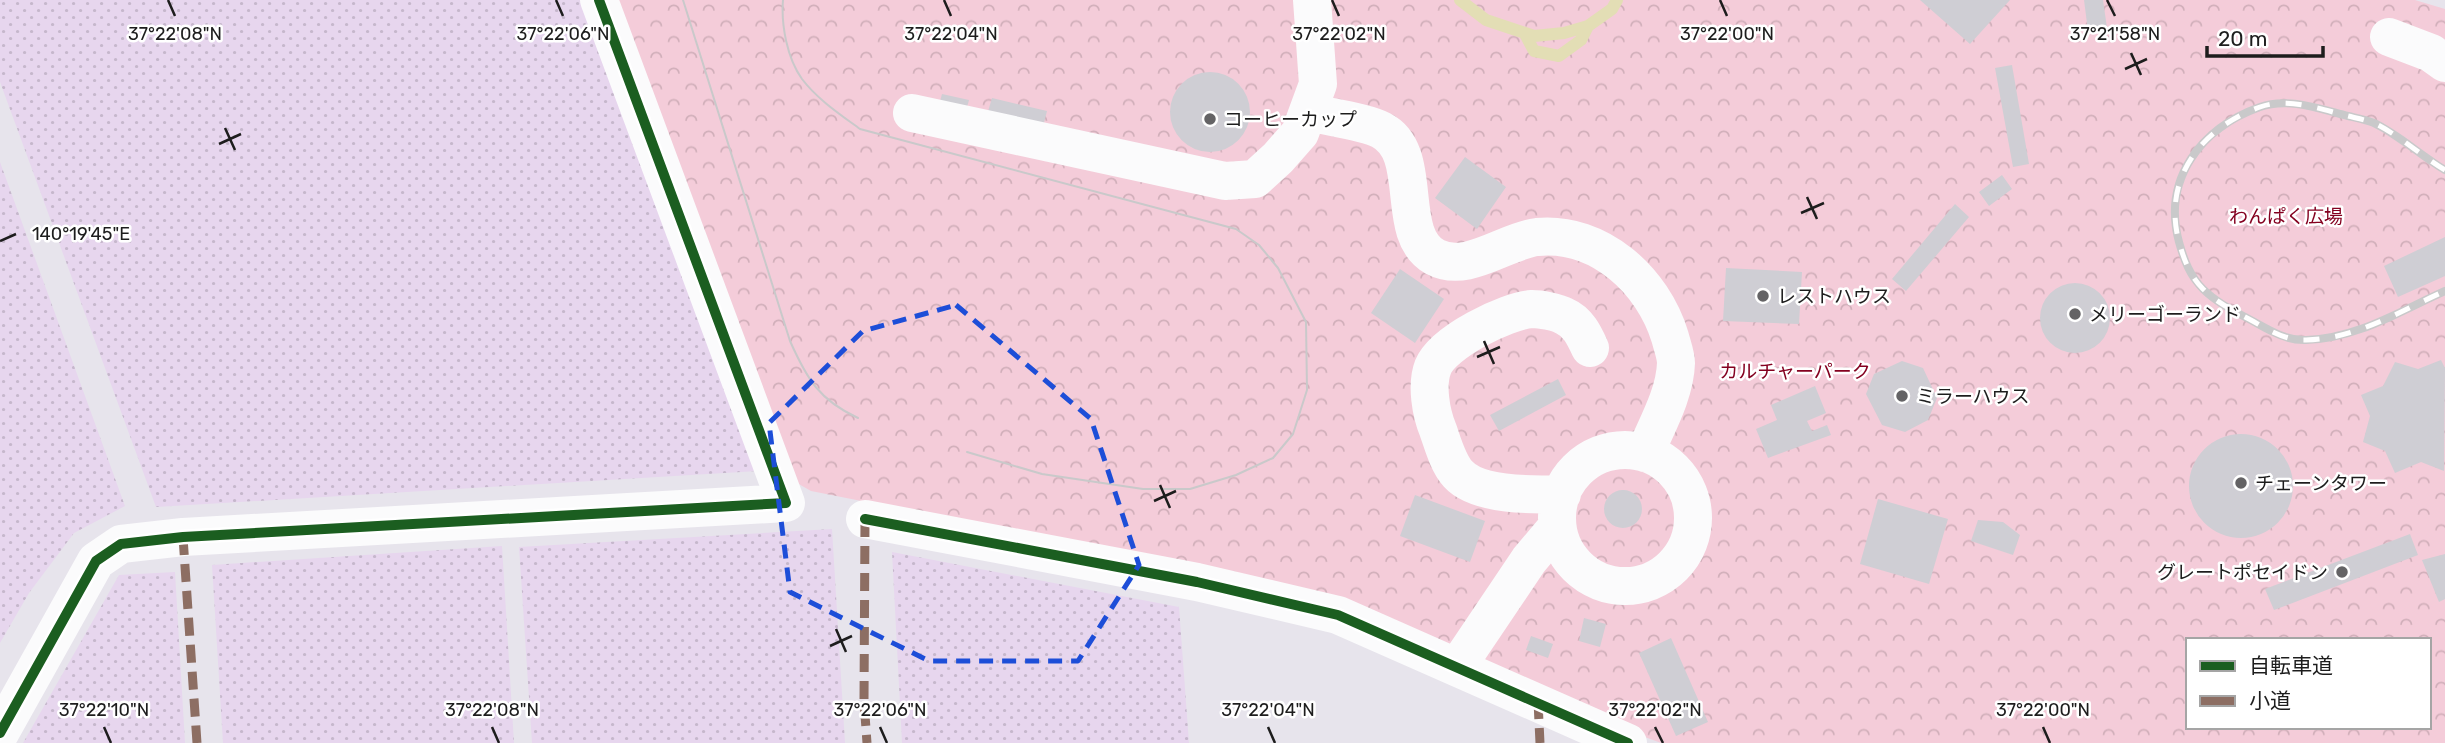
<svg xmlns="http://www.w3.org/2000/svg" width="2445" height="743" viewBox="0 0 2445 743" font-family="Rubik,'Noto Sans JP',sans-serif">
<defs>
<pattern id="farmland-dots" width="8" height="8" patternUnits="userSpaceOnUse" patternTransform="scale(1.75)"><rect width="8" height="8" fill="#e7d6ee"/><path d="M2 2h.1M6 6h.1" fill="none" stroke="#c6b7cc" stroke-width="1.8" stroke-linecap="round"/></pattern>
<pattern id="park-crowns" width="20" height="18" patternUnits="userSpaceOnUse" patternTransform="scale(1.75)"><rect width="20" height="18" fill="#f4ccd9"/><path d="M2 6a3 3 0 1 1 6 0M12 15a3 3 0 1 1 6 0" fill="none" stroke="#d1afba"/></pattern>
</defs>
<rect width="100%" height="100%" fill="#e7e4ec"/>
<path fill="url(#farmland-dots)" d="M0 0H582L758 471 156 507 0 82Z
M0 162 125 506 74 533 29 593 0 643Z
M832 529 845 743H532L519 547Z
M502 546 514 743H223L212 565Z
M892 552 1179 607 1189 743H902Z
M175 572 185 743H23L119 575Z"/>
<path fill="url(#park-crowns)" fill-rule="evenodd" d="M613 0H2415L2445 9V743H1661L1179 564 811 491 797 483ZM2188 640H2429V727H2188Z"/>
<g fill="none" stroke-linecap="round" stroke-linejoin="round">
<path stroke="#e3deb5" stroke-width="12" d="M1460 0 1486 20 1534 36 1564 33 1588 26 1612 9 1617 0
M1525 34 1534 51 1559 56 1581 40 1588 26"/>
</g>
<path fill="#cfced4" d="M1920 0H2010L1970 44Z
M2084 0H2103L2107 28 2088 31Z
M2012 65 2029 164 2013 167 1995 68Z
M1170 112a40 40 0 1 1 80 0a40 40 0 1 1-80 0Z
M942 94 969 100 966 111 939 105Z
M992 98 1047 111 1042 131 986 118Z
M1465 157 1506 187 1477 229 1435 198Z
M2002 175 2012 189 1989 206 1979 192Z
M1955 204 1969 217 1906 291 1892 279Z
M2445 237V276L2398 297 2384 266Z
M1726 268 1802 272 1799 324 1723 321Z
M1400 269 1444 299 1415 343 1371 313Z
M2040 318a35 35 0 1 1 70 0a35 35 0 1 1-70 0Z
M2441 360 2445 368 2444 471 2421 462 2395 473 2385 451 2363 442 2370 416 2361 395 2383 386 2395 362 2418 369Z
M1902 361 1923 368 1937 398 1928 420 1905 432 1882 425 1866 394 1874 374Z
M1558 379 1566 395 1499 431 1490 415Z
M1815 386 1826 413 1807 421 1812 431 1827 425 1831 435 1768 458 1756 429 1777 420 1771 405Z
M2189 486a52 52 0 1 1 104 0a52 52 0 1 1-104 0Z
M1604 509a19 19 0 1 1 38 0a19 19 0 1 1-38 0Z
M1415 495 1485 521 1470 562 1400 536Z
M1878 499 1948 519 1929 584 1860 564Z
M1978 520 2003 522 2020 535 2013 555 1971 541Z
M2410 534 2418 555 2274 610 2265 589Z
M2445 554V599L2439 602 2422 560Z
M1584 618 1606 624 1600 647 1579 641Z
M1531 636 1553 644 1548 658 1526 650Z
M1671 638 1708 722 1676 736 1639 653Z"/>
<g fill="none" stroke-linecap="round" stroke-linejoin="round">
<path stroke="#fbfbfc" stroke-width="38" d="M2389 37 2431 53 2445 63
M1309 112C1328 117 1366 122 1381 130 1426 153 1393 234 1435 257 1467 274 1505 241 1537 237 1600 231 1653 281 1670 337 1672 345 1676 355 1676 363 1675 394 1657 425 1645 453
M912 113 1225 181 1255 179 1278 158 1300 133 1318 84 1312 0
M1557 518a68 68 0 1 1 136 0a68 68 0 1 1-136 0Z
M1562 494C1534 495 1478 496 1458 474 1448 463 1443 444 1438 430 1431 413 1426 385 1433 367 1443 342 1506 311 1532 309 1540 309 1557 312 1564 316 1578 322 1584 335 1590 348
M865 519 1197 582 1338 615 1628 743
M1457 667 1529 560 1556 528
M0 733 96 561 121 544 183 537 786 503 599 0"/>
<path stroke="#c9c9ca" stroke-width="2" d="M683 0 790 341C807 379 819 400 858 418
M783 0C781 25 787 58 802 79 817 99 841 115 860 129L1236 229 1259 245 1278 268 1306 322 1307 390 1293 434 1273 458 1236 475 1190 489H1143L1042 474 967 452"/>
<defs>
<path id="rail" d="M2445 170C2423 157 2396 133 2374 123 2366 120 2356 118 2348 116 2320 109 2288 97 2260 107 2201 128 2162 179 2179 242 2184 260 2190 276 2203 289 2216 302 2232 310 2247 318 2266 328 2284 341 2306 340 2356 339 2400 311 2445 291"/>
</defs>
<use href="#rail" stroke="#c9c9ca" stroke-width="8"/>
<use href="#rail" stroke="#fff" stroke-width="5" stroke-dasharray="16" stroke-linecap="butt"/>
<path stroke="#8d6e63" stroke-width="9" stroke-dasharray="18 9" stroke-linecap="butt" d="M865 519 864 701 867 743
M183 537 197 743
M1538 701 1540 743"/>
<defs>
<path id="cycleway" d="M865 519 1197 582 1338 615 1628 743
M0 733 96 561 121 544 183 537 786 503 599 0"/>
</defs>
<use href="#cycleway" stroke="#fff" stroke-width="15"/>
<use href="#cycleway" stroke="#1b5e20" stroke-width="10"/>
</g>
<path fill="none" stroke="#1d4ed8" stroke-width="5" stroke-dasharray="14 9" stroke-linejoin="round" d="M956 305 1091 419 1139 565 1078 661H929L790 592 769 423 863 331Z"/>
<path fill="none" stroke="#1d1d1d" stroke-width="2.5" d="M168 0 175 16M556 0 563 16M944 0 951 16M1332 0 1339 16M1720 0 1727 16M2107 0 2115 16M2131 53 2141 75M2125 69 2147 59M225 128 235 150M219 144 241 134M1807 197 1817 219M1801 213 1824 203M0 241 16 234M1484 341 1494 364M1477 357 1500 347M1160 485 1170 508M1154 501 1176 491M836 629 846 652M830 646 852 636M104 727 111 743M492 727 499 743M880 727 887 743M1268 727 1275 743M1655 727 1663 743M2043 727 2050 743"/>
<g fill="#646365" stroke="#fff" stroke-width="2.5">
<circle cx="1210" cy="119" r="7"/>
<circle cx="1763" cy="296" r="7"/>
<circle cx="2075" cy="314" r="7"/>
<circle cx="1902" cy="396" r="7"/>
<circle cx="2241" cy="483" r="7"/>
<circle cx="2342" cy="572" r="7"/>
</g>
<g text-anchor="middle" dominant-baseline="central" stroke-width="5" stroke-linejoin="round" paint-order="stroke">
<g font-size="19" fill="#1d1d1d" stroke="#fff" text-anchor="start">
<text x="1224" y="119">コーヒーカップ</text>
<text x="1777" y="296">レストハウス</text>
<text x="2089" y="314">メリーゴーランド</text>
<text x="1916" y="396">ミラーハウス</text>
<text x="2255" y="483">チェーンタワー</text>
<text x="2328" y="572" text-anchor="end">グレートポセイドン</text>
</g>
<g font-size="19" fill="#840120" stroke="#fff">
<text x="2286" y="216">わんぱく広場</text>
<text x="1795" y="371">カルチャーパーク</text>
</g>
</g>
<g font-size="18" text-anchor="middle" fill="#1d1d1d" stroke="#fff" stroke-width="5" stroke-linejoin="round" paint-order="stroke">
<text x="175" y="40">37°22'08"N</text>
<text x="563" y="40">37°22'06"N</text>
<text x="951" y="40">37°22'04"N</text>
<text x="1339" y="40">37°22'02"N</text>
<text x="1727" y="40">37°22'00"N</text>
<text x="2115" y="40">37°21'58"N</text>
<text x="81" y="240">140°19'45"E</text>
<text x="104" y="716">37°22'10"N</text>
<text x="492" y="716">37°22'08"N</text>
<text x="880" y="716">37°22'06"N</text>
<text x="1268" y="716">37°22'04"N</text>
<text x="1655" y="716">37°22'02"N</text>
<text x="2043" y="716">37°22'00"N</text>
</g>
<rect x="2186" y="638" width="245" height="91" fill="#ffffff" stroke="#a5a5a5" stroke-width="2"/>
<rect x="2200" y="661" width="35" height="10" fill="#1b5e20" stroke="#a5a5a5" stroke-width="2"/>
<text x="2249" y="673" font-size="21" fill="#1d1d1d">自転車道</text>
<rect x="2200" y="696" width="35" height="10" fill="#8d6e63" stroke="#a5a5a5" stroke-width="2"/>
<text x="2249" y="708" font-size="21" fill="#1d1d1d">小道</text>
<path d="M2207 46v10h116v-10" fill="none" stroke="#1d1d1d" stroke-width="3.5"/>
<text x="2218" y="46" font-size="21" fill="#1d1d1d" stroke="#ffffff" stroke-width="5" paint-order="stroke">20 m</text>
</svg>
